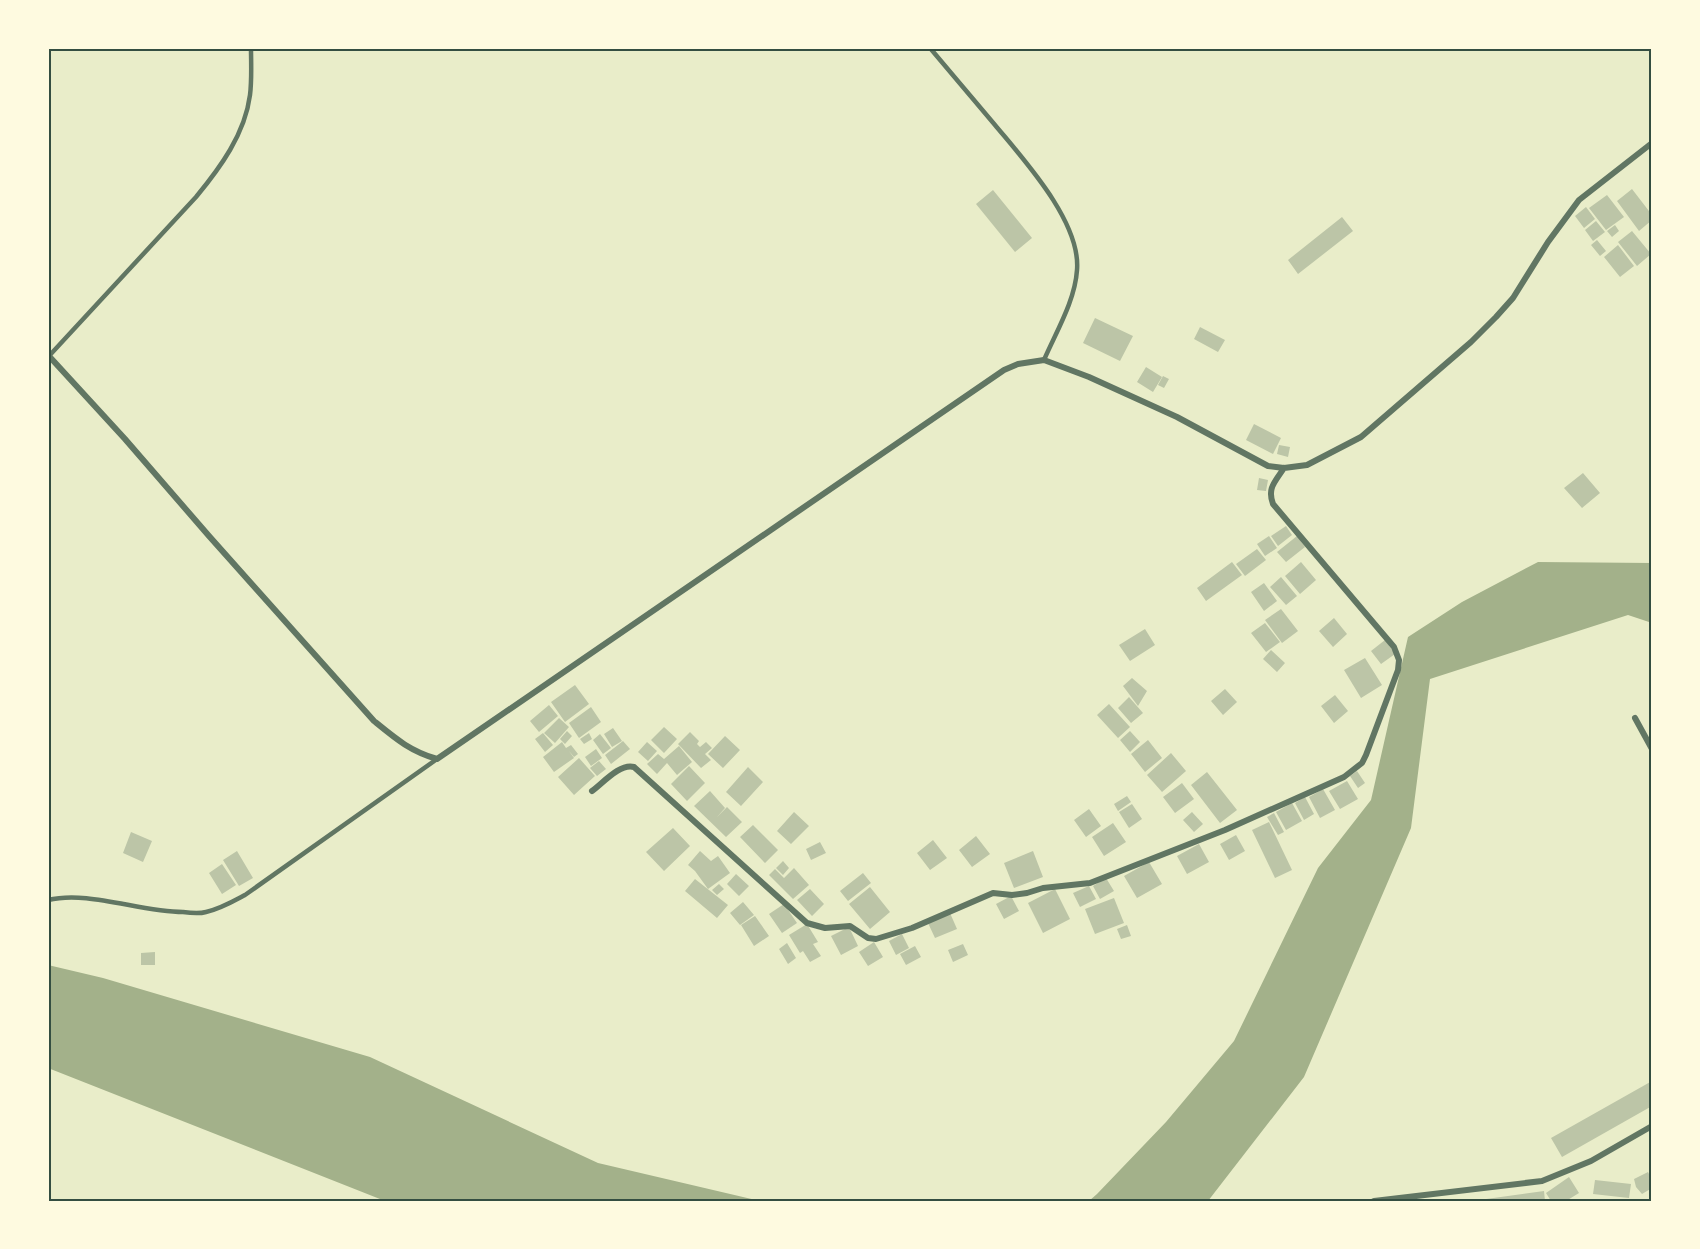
<svg xmlns="http://www.w3.org/2000/svg" width="1700" height="1249" viewBox="0 0 1700 1249" font-family="'Open Sans',sans-serif">
<rect width="100%" height="100%" fill="#e9edc9"/>
<path fill="#a3b18a" d="M1538 562 1652 563V623L1628 615 1430 679 1411 828 1304 1077 1208 1201H1089L1097 1194 1166 1122 1234 1041 1318 868 1371 800 1408 637 1462 602Z
M48 965 103 978 370 1057 598 1163 760 1201H385L48 1068Z"/>
<path fill="#bcc5a7" d="M1632 189 1652 215V220L1639 231 1617 201Z
M993 190 1032 238 1015 252 976 204Z
M1607 195 1624 217 1606 230 1589 208Z
M1586 207 1595 219 1584 228 1575 216Z
M1342 217 1353 231 1298 274 1288 260Z
M1596 221 1605 232 1593 241 1585 230Z
M1615 225 1619 231 1612 237 1607 231Z
M1632 231 1651 254 1637 266 1618 242Z
M1597 240 1606 251 1600 256 1591 245Z
M1618 245 1634 266 1620 277 1604 257Z
M1095 318 1133 336 1120 361 1083 343Z
M1200 327 1225 340 1218 352 1194 339Z
M1146 367 1162 377 1153 392 1137 382Z
M1163 376 1169 379 1164 388 1158 385Z
M1254 424 1281 438 1273 454 1246 440Z
M1279 445 1290 447 1288 457 1277 454Z
M1583 473 1600 493 1582 508 1564 488Z
M1259 478 1268 480 1266 491 1257 490Z
M1286 526 1292 535 1278 546 1271 536Z
M1269 536 1277 548 1265 556 1257 544Z
M1297 536 1305 547 1286 562 1277 552Z
M1257 549 1266 560 1245 576 1236 564Z
M1232 562 1242 575 1206 601 1197 588Z
M1301 562 1316 580 1300 594 1285 576Z
M1281 577 1297 596 1286 605 1270 587Z
M1264 583 1277 601 1264 611 1251 592Z
M1281 609 1298 631 1282 643 1265 620Z
M1334 618 1347 634 1333 647 1319 631Z
M1265 623 1280 642 1266 652 1251 633Z
M1145 629 1155 645 1130 661 1119 645Z
M1385 640 1395 654 1381 664 1371 651Z
M1271 650 1285 663 1277 672 1263 659Z
M1365 658 1382 685 1361 698 1344 670Z
M1132 678 1147 691 1138 706 1123 686Z
M575 685 589 704 565 722 551 702Z
M1225 689 1237 702 1223 715 1211 701Z
M1335 695 1348 711 1334 723 1321 706Z
M1129 697 1143 713 1131 723 1118 708Z
M1109 704 1130 727 1118 738 1097 715Z
M549 705 558 716 539 732 530 721Z
M591 707 601 722 579 738 569 723Z
M559 718 569 727 555 743 544 733Z
M664 727 677 739 664 753 651 740Z
M613 728 622 741 612 747 604 734Z
M567 731 572 736 565 744 560 739Z
M1130 731 1140 742 1130 752 1120 740Z
M690 732 699 741 697 744 700 747 706 742 712 748 705 754 711 760 701 768 678 744Z
M543 733 553 745 545 752 535 739Z
M589 733 592 739 584 744 580 739Z
M600 734 611 748 603 754 593 740Z
M725 736 740 750 723 768 708 754Z
M1148 740 1162 758 1145 772 1131 754Z
M623 741 630 749 611 764 605 755Z
M562 742 566 748 571 745 578 754 574 757 569 751 574 758 554 772 543 757Z
M647 742 657 751 648 761 638 752Z
M679 746 692 762 677 775 667 763 657 774 647 764 658 754 664 759Z
M596 749 602 758 591 766 585 757Z
M1171 753 1186 771 1162 792 1147 775Z
M579 758 595 776 574 795 558 777Z
M599 761 606 769 597 776 590 768Z
M689 766 705 783 687 801 671 784Z
M748 767 763 782 741 806 726 792Z
M1357 771 1365 783 1358 788 1350 776Z
M1207 772 1237 810 1220 823 1191 785Z
M1347 781 1358 799 1340 809 1329 791Z
M1182 783 1194 799 1175 813 1163 797Z
M1323 789 1335 810 1320 818 1309 797Z
M710 791 725 808 717 817 727 807 742 822 726 837 694 806Z
M1127 796 1131 802 1118 811 1114 804Z
M1305 797 1314 814 1304 820 1295 803Z
M1292 803 1302 821 1286 830 1276 812Z
M1132 804 1142 819 1129 828 1119 812Z
M1089 809 1101 826 1086 837 1074 820Z
M794 812 809 826 791 844 777 831Z
M1192 812 1203 824 1194 832 1183 820Z
M1274 813 1284 832 1278 835 1267 817Z
M1269 822 1292 870 1275 878 1252 830Z
M1113 823 1126 842 1104 856 1092 837Z
M753 825 778 850 765 863 740 837Z
M673 828 690 846 664 871 646 852Z
M131 832 152 841 143 862 123 853Z
M1236 835 1245 851 1229 860 1220 844Z
M976 836 990 854 972 867 959 850Z
M933 840 947 858 930 870 917 853Z
M820 842 826 853 811 860 806 849Z
M1199 844 1209 862 1187 874 1177 856Z
M237 851 253 878 239 886 223 860Z
M700 851 711 861 718 856 730 873 708 889 695 871 688 865Z
M1033 851 1043 877 1014 888 1004 863Z
M783 861 789 868 783 875 776 868Z
M1149 862 1162 884 1137 898 1124 876Z
M222 864 236 885 222 894 209 873Z
M794 868 809 885 793 899 769 875 775 869 784 878Z
M863 873 871 883 848 901 840 891Z
M736 874 749 886 739 896 727 884Z
M1106 878 1114 891 1100 899 1093 886Z
M695 879 728 905 717 918 685 891Z
M719 884 724 889 717 895 712 890Z
M1089 886 1096 899 1080 907 1073 893Z
M870 887 890 912 870 929 849 904Z
M810 889 824 904 812 916 797 900Z
M1055 889 1070 919 1043 933 1028 903Z
M1011 896 1019 911 1004 919 996 904Z
M1114 898 1124 923 1095 934 1085 909Z
M743 902 754 915 740 925 730 913Z
M784 904 797 923 782 933 769 914Z
M950 913 957 929 935 938 928 923Z
M755 916 769 936 754 946 741 925Z
M807 924 818 942 813 944 821 956 810 962 803 951 800 953 789 935Z
M1127 925 1131 936 1121 939 1117 929Z
M849 927 858 946 841 955 831 936Z
M902 934 909 948 896 955 889 941Z
M874 942 883 957 868 966 859 952Z
M787 943 796 958 788 964 779 949Z
M963 944 968 955 953 962 948 950Z
M915 946 921 957 906 965 900 954Z
M155 952V965H141V953Z
M1652 1081V1106L1562 1157 1551 1138Z
M1648 1172 1652 1180V1188L1642 1194 1636 1187 1634 1179Z
M1569 1177 1579 1193 1566 1201H1551L1546 1193Z
M1595 1180 1631 1184 1629 1198 1593 1194Z
M1544 1191 1545 1201H1479V1200Z"/>
<g fill="none" stroke-linecap="round" stroke-linejoin="round">
<path stroke="#617663" stroke-width="4.5" d="M930 48C952 74 973 99 995 125 1024 160 1081 222 1077 270 1075 301 1056 332 1044 360
M49 356 196 197C220 168 245 134 250 95 252 79 251 63 251 48
M48 900C88 890 140 912 183 912 190 913 199 914 206 912 220 909 232 902 245 895L437 759"/>
<path stroke="#617663" stroke-width="6" d="M48 355 125 439 209 536 374 721C396 739 410 751 437 759L1004 370 1018 364 1044 360 1089 377 1177 417 1268 466 1284 468 1307 465 1361 437 1471 342 1496 317 1513 298 1548 242 1579 200 1652 143
M1635 718 1652 749
M592 791C603 783 620 763 634 767L807 923 825 928 850 926 868 938 876 939 912 928 993 893 1012 895 1027 893 1043 888 1090 883 1225 830 1344 777 1362 763 1366 755 1398 670 1399 660 1394 647 1273 504C1267 488 1275 482 1284 468
M1374 1201 1542 1181 1591 1161 1652 1126"/>
</g>
<rect width="1700" height="1249" fill="none" stroke="#fefae0" stroke-width="99"/>
<rect x="50" y="50" width="1600" height="1150" fill="none" stroke="#344e41" stroke-width="2"/>
</svg>
